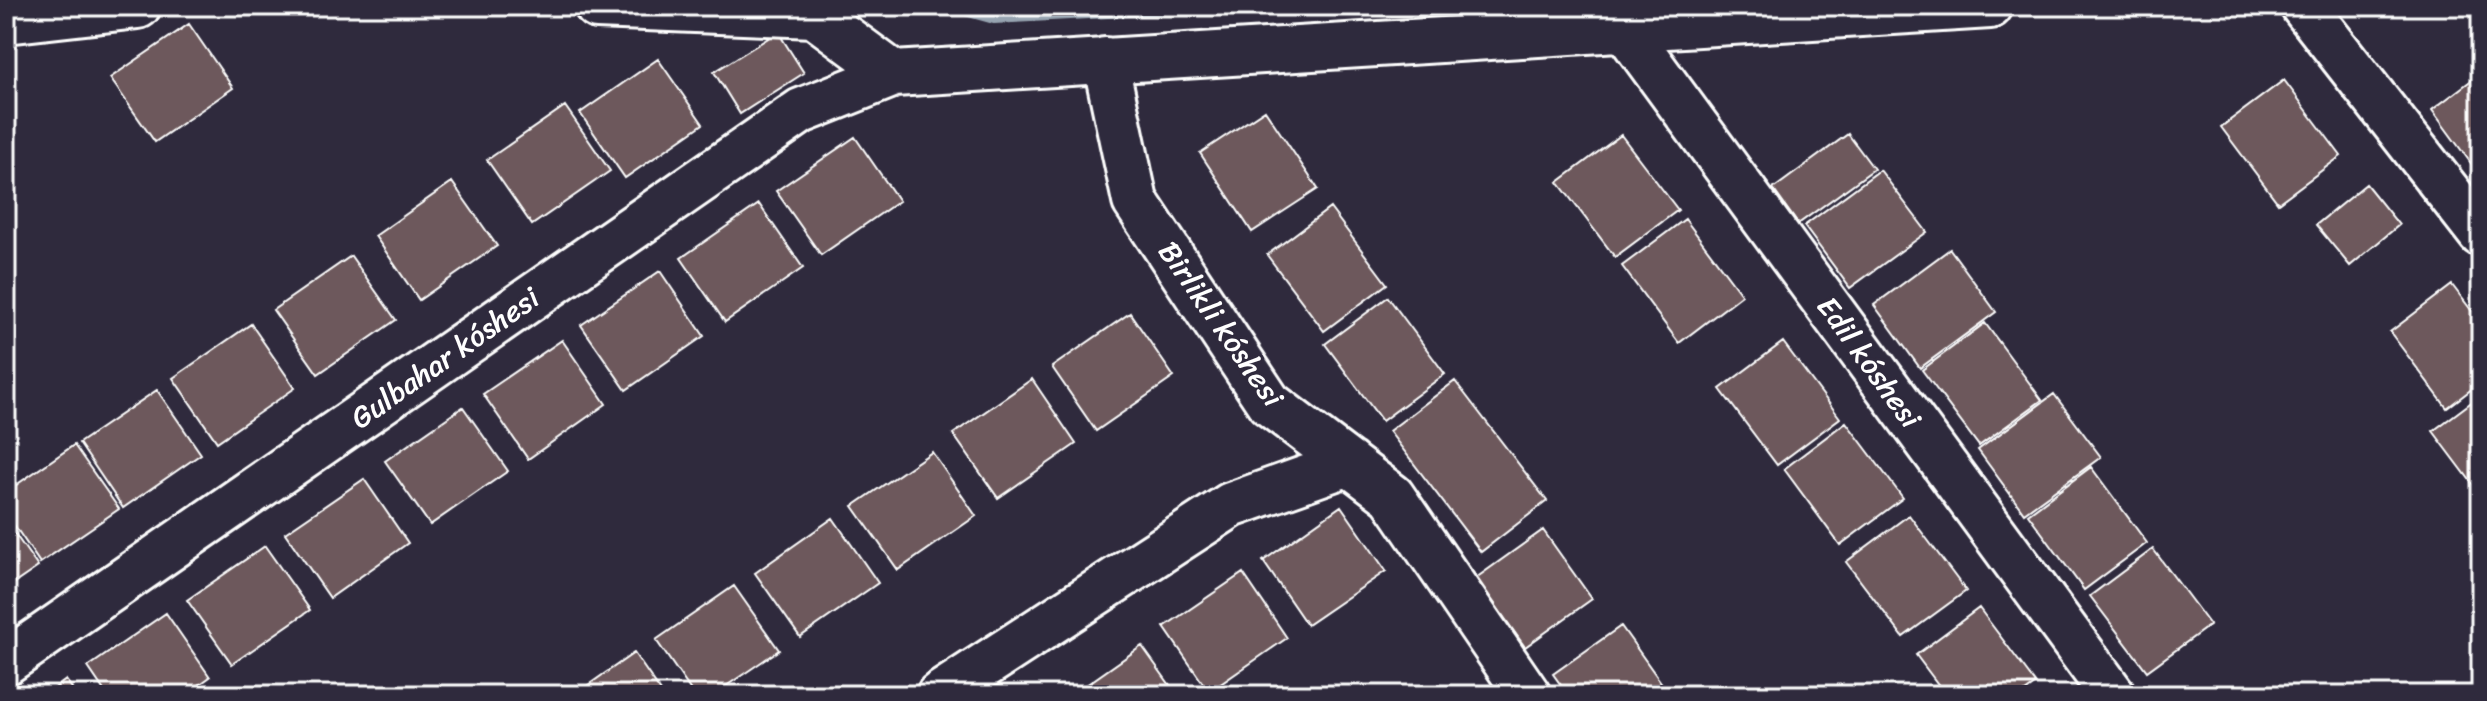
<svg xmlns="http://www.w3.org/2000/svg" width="2487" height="701" viewBox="0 0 2487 701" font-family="Sriracha,sans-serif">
<rect width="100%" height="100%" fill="#2f2a3d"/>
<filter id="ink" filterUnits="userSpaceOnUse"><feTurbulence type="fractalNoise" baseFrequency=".0125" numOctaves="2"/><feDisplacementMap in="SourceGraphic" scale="16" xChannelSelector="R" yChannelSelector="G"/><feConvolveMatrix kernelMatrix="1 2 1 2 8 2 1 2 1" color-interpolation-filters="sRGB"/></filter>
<g filter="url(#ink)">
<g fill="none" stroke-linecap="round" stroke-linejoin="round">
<path stroke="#96a3b0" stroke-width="12" d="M951 6 994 18 1223 6"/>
</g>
<path fill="#6d595b" stroke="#fff" stroke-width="2" d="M189 24 233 88 155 142 110 78Z
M778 32 804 73 740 114 714 72Z
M658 59 703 124 625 178 580 113Z
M2481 73V177L2432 110Z
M2284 80 2341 156 2278 203 2221 127Z
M565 106 610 171 532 225 487 160Z
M1265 110 1318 189 1252 232 1200 153Z
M1848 134 1874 169 1798 224 1773 189Z
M1621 135 1678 210 1615 257 1558 182Z
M855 137 899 201 821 255 776 191Z
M1880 170 1927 232 1850 288 1804 226Z
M452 182 497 246 419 300 375 236Z
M2366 184 2399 225 2350 266 2316 225Z
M759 204 803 268 725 322 681 258Z
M1330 208 1387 284 1324 331 1267 255Z
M1685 219 1742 295 1679 343 1622 266Z
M1950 249 1996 312 1920 368 1874 305Z
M351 256 396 320 318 374 273 310Z
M660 271 704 336 626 390 581 325Z
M2452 285 2481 323V382L2447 408 2390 332Z
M1388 297 1445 374 1382 421 1325 344Z
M1130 313 1174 377 1096 431 1052 367Z
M1985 323 2042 400 1979 446 1922 370Z
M251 324 295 388 217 442 173 378Z
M562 340 606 404 528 459 483 394Z
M1783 342 1840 418 1777 465 1720 389Z
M1032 379 1076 444 998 498 953 434Z
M1455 381 1547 501 1481 552 1389 431Z
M157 390 201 454 123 508 79 443Z
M2054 394 2101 457 2024 513 1978 450Z
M2481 395V495L2433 431Z
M463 407 508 471 430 525 385 461Z
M1846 422 1903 498 1840 545 1784 469Z
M74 445 119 509 40 563 6 513V492Z
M932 452 976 516 898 570 853 506Z
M2091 467 2147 543 2084 590 2028 514Z
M364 479 408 543 330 598 285 533Z
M1341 506 1386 571 1307 625 1263 561Z
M1909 515 1966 591 1903 637 1846 562Z
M833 518 878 583 800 637 755 573Z
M6 521 38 567 6 589Z
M1543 530 1592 599 1525 647 1476 578Z
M265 546 310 610 232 664 187 600Z
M2153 549 2210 625 2147 671 2090 596Z
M1243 573 1287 638 1209 692 1164 627Z
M734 586 779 650 713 695H694L656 640Z
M1979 608 2036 684 2021 695H1946L1916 655Z
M166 613 210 677 185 695H107L88 667Z
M1621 626 1670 695H1568L1553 674Z
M1142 646 1177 695H1072Z
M634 653 663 695H574Z
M66 680 77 695H45Z"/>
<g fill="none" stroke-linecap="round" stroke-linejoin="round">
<defs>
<path id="minor" d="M597 6 814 15 894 74 1990 6
M2303 6 2481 234
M6 21 138 6
M1625 29 2113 695
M1105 60 1135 201 1269 403 1392 496 1528 695
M6 662 801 111 894 74
M939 695 1231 505 1349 463"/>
</defs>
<use href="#minor" stroke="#fff" stroke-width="50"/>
<use href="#minor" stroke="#2f2a3d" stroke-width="44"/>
</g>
</g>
<g text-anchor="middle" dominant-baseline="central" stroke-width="6" stroke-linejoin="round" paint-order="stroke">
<g font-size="30" fill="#fff" stroke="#2f2a3d">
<text transform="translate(1221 324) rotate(55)">Birlikli kóshesi</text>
<text transform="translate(445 358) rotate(-35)">Gulbahar kóshesi</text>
<text transform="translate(1869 362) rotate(54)">Edil kóshesi</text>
</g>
</g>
<rect width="2487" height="701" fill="none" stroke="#2f2a3d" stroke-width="32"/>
<rect x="16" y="16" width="2455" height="669" fill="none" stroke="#fff" stroke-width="3" filter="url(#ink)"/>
</svg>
